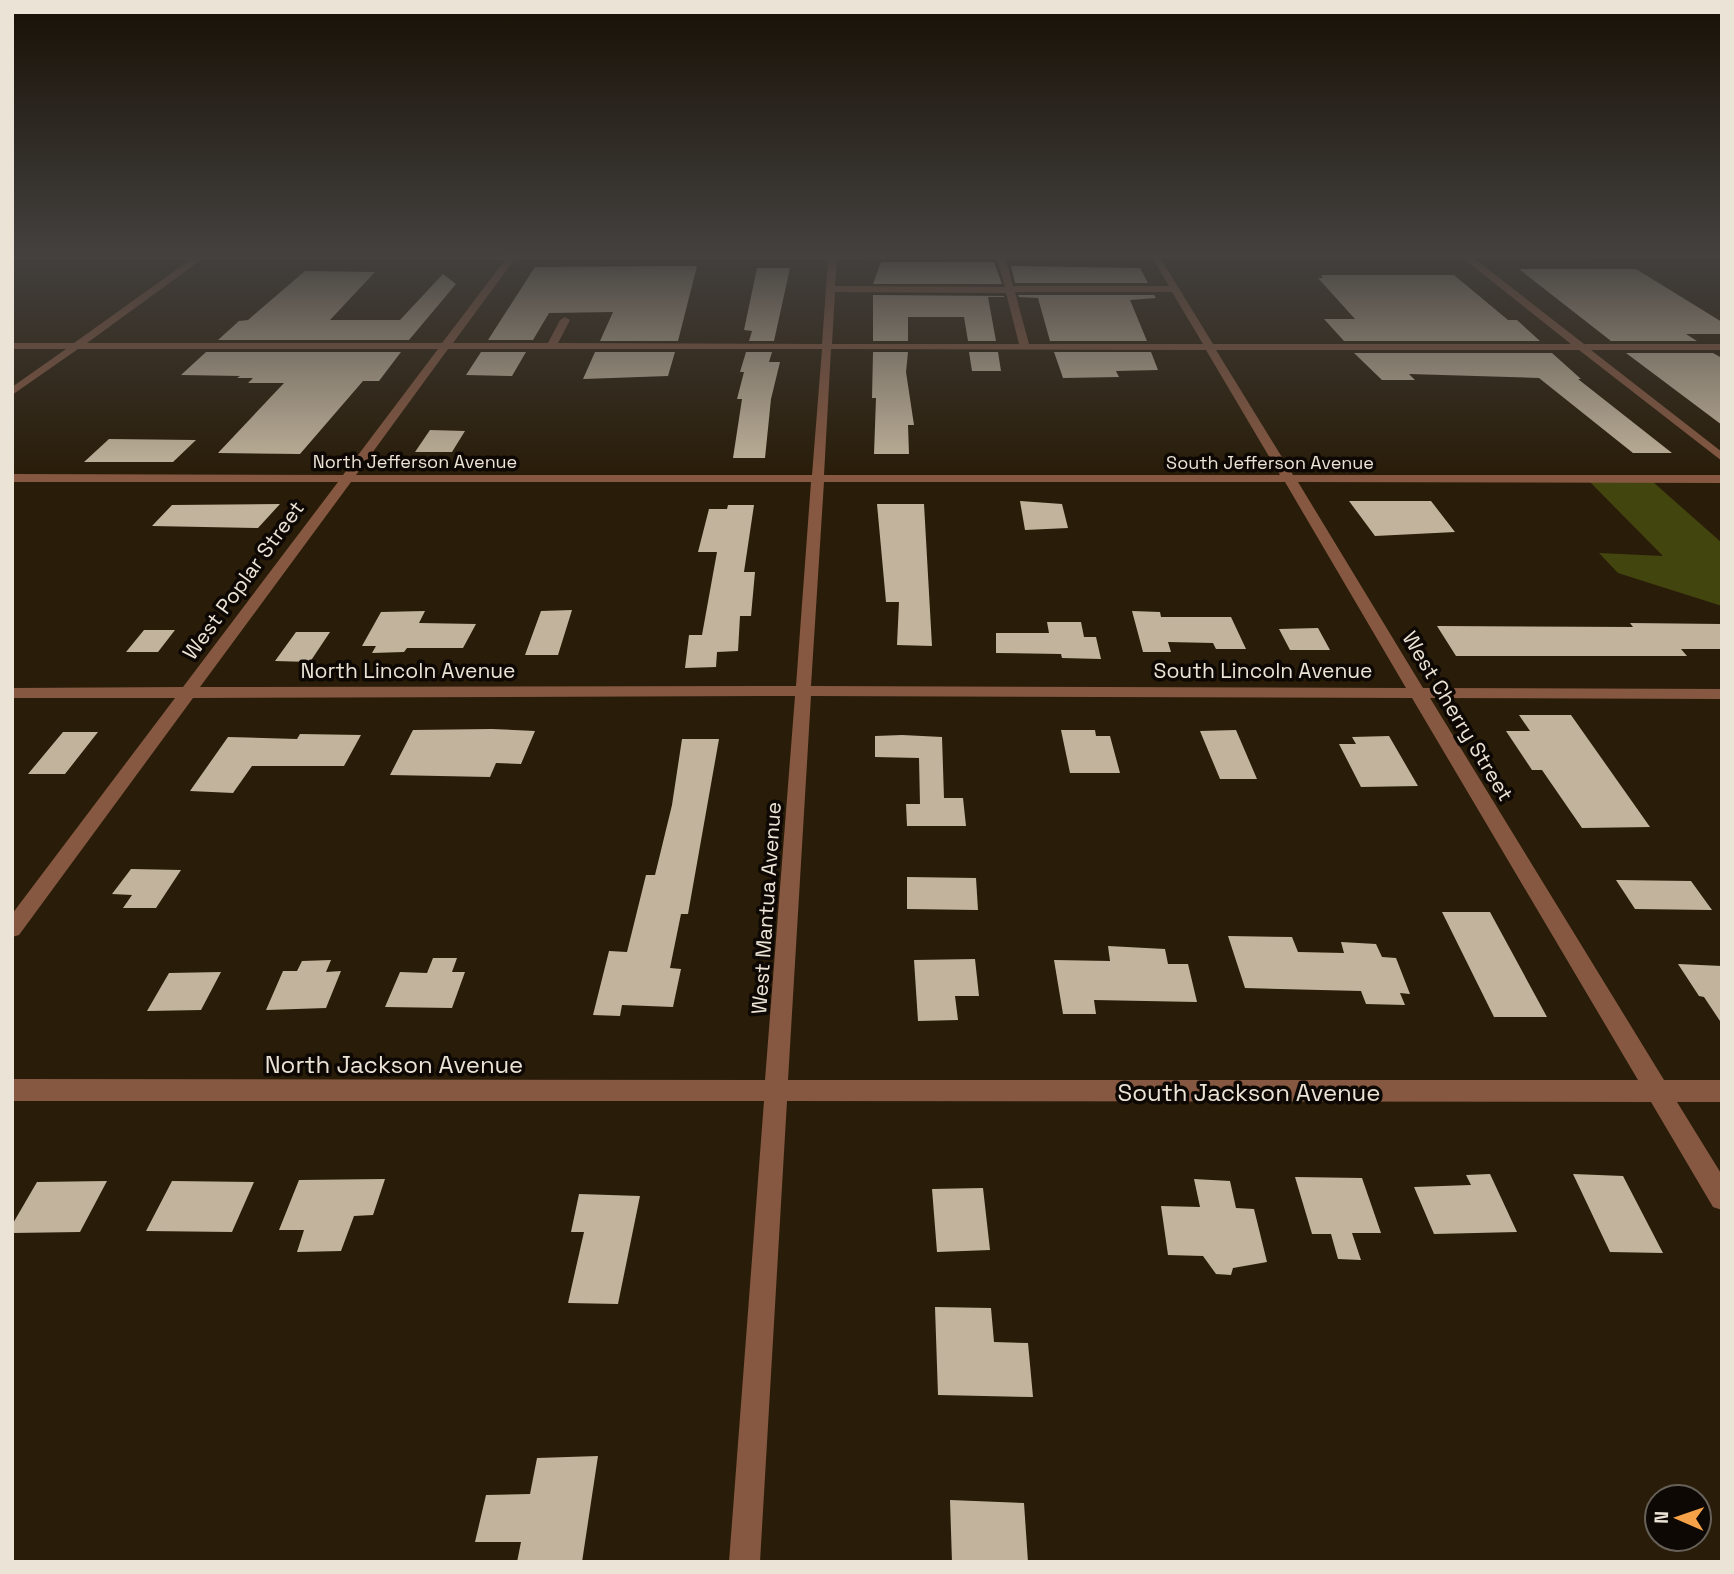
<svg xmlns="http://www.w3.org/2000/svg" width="1734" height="1574" viewBox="0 0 1734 1574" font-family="'Space Grotesk',sans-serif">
<rect width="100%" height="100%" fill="#291d09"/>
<path fill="#43450f" d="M1589 481 1653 482 1722 543V606L1618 573 1599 553 1663 556Z"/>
<path fill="#c2b49c" d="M881 262H994L1002 284H873Z
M676 266H697L678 341H600L613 312 549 313 533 340H488L535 267Z
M1011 266 1140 268 1148 283H1015Z
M757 268H790L774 341H749L752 331 744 330Z
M1519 269H1636L1722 322V334H1686L1697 341H1611Z
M305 271 375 272 330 320H400L443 274 456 284 409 340H218L239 321 248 320Z
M1321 275H1454L1508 320H1517L1540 341H1344L1324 319H1355L1318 278H1323Z
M873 295 1004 296V297H988L996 341H968L964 317H908V341H873Z
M1018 295H1154L1156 298 1130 300 1147 341H1050L1038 298 1019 297Z
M206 352H401L379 381H363L300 454 218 453 284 383H248L253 378H237L240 376 181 375Z
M481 352H526L512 376 466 375Z
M595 352H675L668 376 583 379Z
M746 352H772L769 362H780L771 399 765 458H733L742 399H737L744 372H740Z
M873 352H908L906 372 914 425H908L909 454H874L876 398H872Z
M969 352H998L1001 371H972Z
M1054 352H1151L1158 370 1116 371 1119 377 1063 378Z
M1354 353H1552L1581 379H1578L1672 453H1633L1539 378 1409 374 1415 380H1382Z
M1626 353H1713L1722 358V425Z
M430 430 465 431 452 452H415Z
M109 439 196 440 173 462H84Z
M1020 501 1062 504 1068 528 1025 530Z
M1349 501H1431L1455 532 1375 536Z
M280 504 258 528 152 526 172 505Z
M877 504H924L932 646 897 645 899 602H886Z
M728 505H754L744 572H755L751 616H740L738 651 717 652 716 667 685 668 689 635H702L717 552H698L709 509H727Z
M572 610 558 655H525L541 611Z
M425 611 419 623 476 624 463 648H407L404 652 372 653 376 646H362L381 612Z
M1132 611 1160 612 1161 617H1231L1246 649H1216L1213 643 1168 642 1171 652H1143Z
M1047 622H1081L1084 637H1096L1101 659 1062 658 1061 654 996 653V633H1049Z
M1630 623 1722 624V649H1681L1687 656H1456L1437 626 1633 627Z
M1318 628 1330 650H1290L1279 629Z
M144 630H175L158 652H126Z
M296 632H330L310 662 275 661Z
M1519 715H1571L1650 827 1582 828 1542 770H1532L1506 731H1530Z
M413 730 492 729 535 731 521 764 496 763 490 777 390 775Z
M1061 730H1095L1096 736H1110L1120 773H1070Z
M1236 730 1257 779H1220L1200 731Z
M63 732H98L65 774H28Z
M300 734 361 735 344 766H252L233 793 190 791 228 737 297 739Z
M902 735 942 737 944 798H963L966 826H907L906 804H920L919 758 875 757V736Z
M1389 736 1418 786 1361 787 1339 744H1356L1352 737Z
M682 739H719L688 914H681L670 968 681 969 673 1007 622 1005 620 1016 593 1015 609 951 627 952 646 875H655L672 805Z
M131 869 181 870 156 908H123L132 895 112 894Z
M907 877 976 878 978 910 907 909Z
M1616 880 1691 881 1712 910 1635 909Z
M1442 912H1490L1547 1017H1494Z
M1228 936 1292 937 1298 952 1344 953 1341 942 1376 944 1382 957 1396 958 1410 994 1400 993 1405 1005 1366 1004 1361 991 1245 988Z
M1108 946 1165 949 1168 964H1188L1197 1002 1094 1000 1096 1014H1063L1054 960 1110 961Z
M433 958H457L452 972H465L452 1008 385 1007 400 972 427 973Z
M975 959 979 996H955L958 1020 918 1021 914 960Z
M331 960 326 972 341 971 326 1008 266 1010 283 971H297L302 961Z
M1678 964 1722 966V1024L1704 997 1699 996Z
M221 972 201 1010 147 1011 169 973Z
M1490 1174 1517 1232 1434 1234 1414 1187 1471 1185 1466 1175Z
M1573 1174 1623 1176 1663 1253 1610 1252Z
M1295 1177 1362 1178 1381 1233H1352L1361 1260 1338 1259 1331 1234H1312Z
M385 1179 373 1215 354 1216 341 1251 297 1252 304 1230H279L299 1180Z
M1194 1179 1230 1181 1236 1208 1254 1209 1267 1262 1233 1268 1231 1275 1216 1274 1203 1256 1168 1255 1161 1206 1200 1207Z
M107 1181 80 1232 12 1233V1225L37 1182Z
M172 1181 254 1182 232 1232 146 1231Z
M983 1188 990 1250 937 1252 932 1189Z
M579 1194 640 1196 618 1304 568 1303 584 1232H571Z
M935 1307 991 1308 994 1342 1028 1343 1033 1397 938 1395Z
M598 1456 582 1562H517L521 1542H475L486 1495 530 1494 537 1458Z
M950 1500 1024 1503 1028 1562H952Z"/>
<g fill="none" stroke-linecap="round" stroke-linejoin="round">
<path fill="#865841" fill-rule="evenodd" d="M829 253 1722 254V258L1475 259 1584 344H1722V350H1591L1722 452V461L1579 350H1216L1293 475H1722V483L1298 482 1423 688 1722 689V699L1430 698 1664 1080H1722V1102H1677L1722 1175V1210L1713 1207 1651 1102 787 1101 760 1562H729L764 1101H12V1079L765 1080 795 696 193 698 19 935 12 937V914L175 698H12V688L183 687 338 482H12V474L343 475 438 349H78L12 395V387L66 349H12V343H74L190 260H12V256ZM997 259 1005 287 835 286 837 260ZM1006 259H1153L1169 286H1013ZM1161 259H1464L1571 344H1213ZM201 260H505L442 343H87ZM514 260H828L822 344 558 343 570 320 565 317 560 320 548 343H453ZM835 292 1006 293 1019 344H832ZM1015 292H1172L1203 344H1029ZM448 349H822L812 475H356ZM831 349 1206 350 1280 475H824ZM351 482H811L796 686 200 687ZM824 482H1285L1406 688 811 686ZM811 696 1412 698 1638 1080H788Z"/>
</g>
<linearGradient id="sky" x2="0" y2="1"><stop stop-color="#171005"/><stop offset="0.53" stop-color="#43403e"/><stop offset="1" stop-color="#43403e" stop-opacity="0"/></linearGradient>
<rect width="1734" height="474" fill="url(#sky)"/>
<g text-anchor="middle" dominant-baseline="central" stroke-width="7" stroke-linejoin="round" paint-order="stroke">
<g font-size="18" fill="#ece3d7" stroke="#0d0803">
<text x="415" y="461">North Jefferson Avenue</text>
<text x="1270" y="462">South Jefferson Avenue</text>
</g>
<g font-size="21" fill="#ece3d7" stroke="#0d0803">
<text transform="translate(243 580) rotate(-54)">West Poplar Street</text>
<text x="408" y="670">North Lincoln Avenue</text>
<text x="1263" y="670">South Lincoln Avenue</text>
<text transform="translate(1458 716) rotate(59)">West Cherry Street</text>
<text transform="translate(766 908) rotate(-86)">West Mantua Avenue</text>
</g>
<g font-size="24" fill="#ece3d7" stroke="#0d0803">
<text x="394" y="1064">North Jackson Avenue</text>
<text x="1249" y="1092">South Jackson Avenue</text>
</g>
</g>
<rect width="1734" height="1574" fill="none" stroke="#ece3d7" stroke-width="28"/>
<g transform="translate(1678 1518) rotate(272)"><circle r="33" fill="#0d0803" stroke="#666058" stroke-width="2"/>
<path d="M0-5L12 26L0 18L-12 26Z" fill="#f6a248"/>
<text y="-10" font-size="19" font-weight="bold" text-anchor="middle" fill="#ece3d7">N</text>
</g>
</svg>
